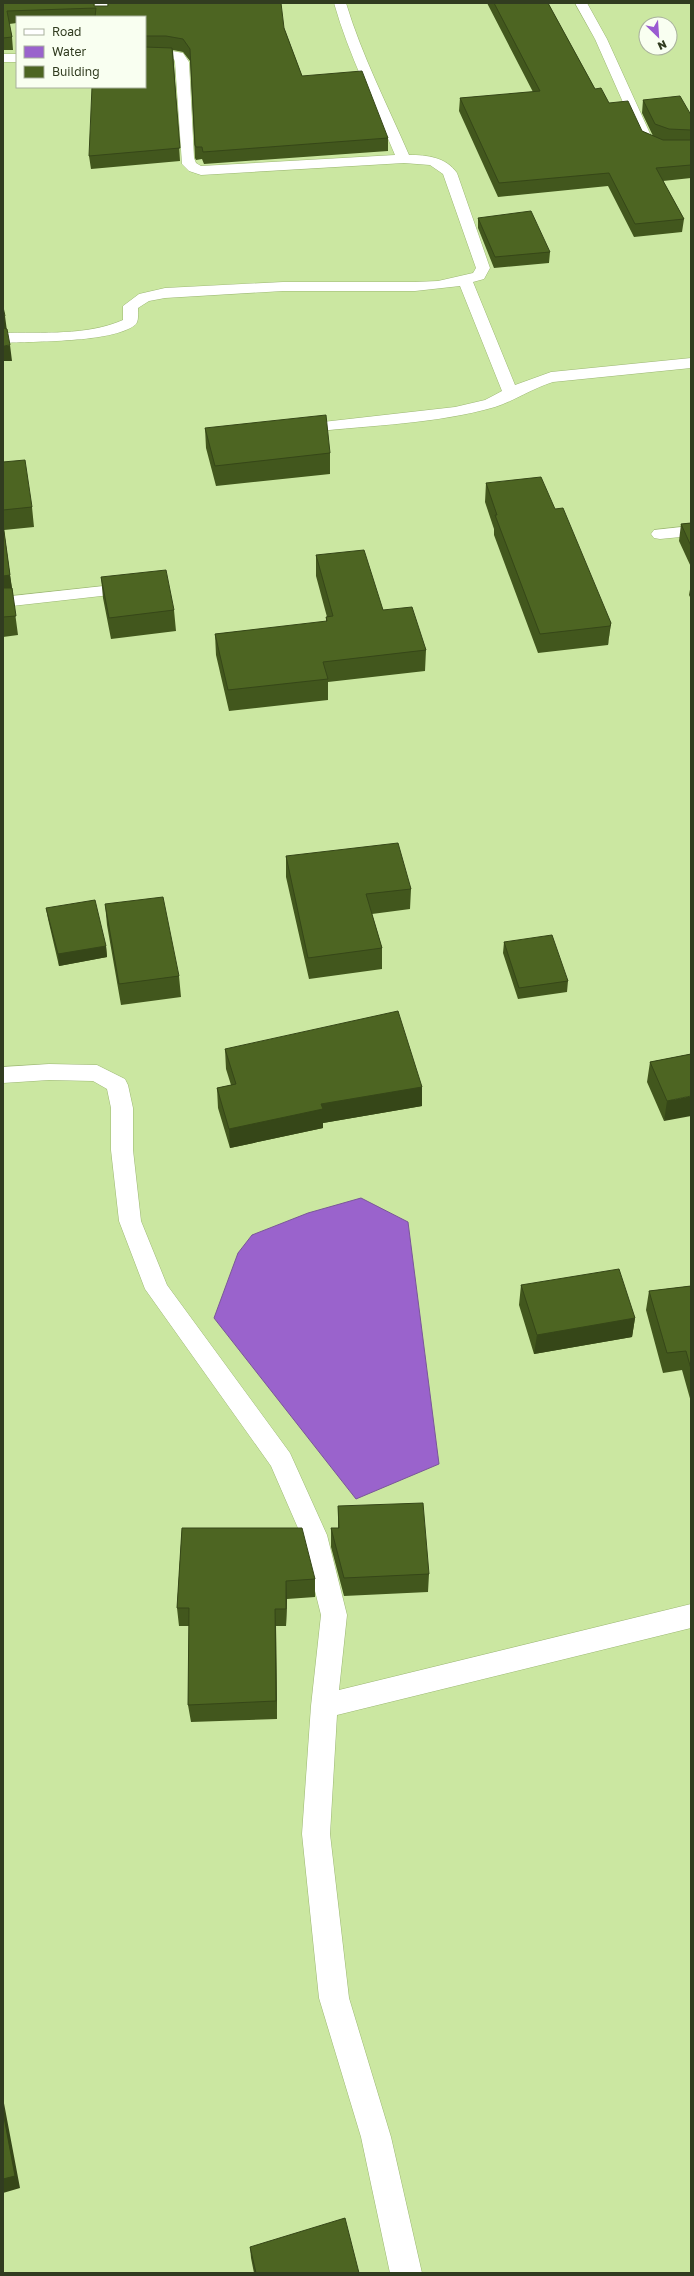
<svg xmlns="http://www.w3.org/2000/svg" width="694" height="2276" viewBox="0 0 694 2276" font-family="'Golos Text',sans-serif">
<rect width="100%" height="100%" fill="#cbe7a1"/>
<path fill="#9a63cc" stroke="#7a5798" d="M361 1198 408 1222 439 1464 356 1499 214 1318 238 1253 252 1235 308 1213Z"/>
<g fill="none" stroke-linecap="round" stroke-linejoin="round">
<defs>
<path id="street" d="M95 3H107L108 17H96Z
M334 3H346C362 56 387 104 409 155 427 155 446 157 457 173L490 268 484 279 473 282 515 385 551 372 691 358V368L553 382C533 388 514 401 495 407 436 424 372 425 311 432L305 430 303 427 305 424 455 407 485 400 502 391 460 286 415 291H283L165 298 149 301 138 308C138 313 139 322 135 325 112 343 33 341 3 343V333C42 332 86 336 123 320V306L139 294 165 288 283 282H415L438 281 473 273 476 268 443 174 430 165 404 163 201 175 189 171 182 164 175 62 174 59 145 58V50H167L183 53 189 62 194 158 196 163 201 166 395 155C374 104 349 56 334 3Z
M575 3H587L607 39 652 138 667 144H691V152H662L641 143 595 39Z
M3 54H17V62H3Z
M691 526V536L660 539 654 538 651 534 654 530Z
M131 583 137 584 140 588 137 592 3 607V597Z
M49 1064 97 1065 125 1079 128 1085 133 1108V1150L141 1221 167 1285 290 1453 327 1535 347 1615 339 1690 691 1604V1628L337 1715 330 1834 349 1998 391 2137 422 2273H390L361 2137 319 1998 302 1834 311 1706 321 1615 301 1535 271 1466 145 1289 119 1221 111 1150V1108L107 1089 93 1081 49 1080 3 1083V1067Z"/>
</defs>
<use href="#street" stroke="#9cb773" stroke-width="1"/>
<use href="#street" fill="#fff" fill-rule="evenodd"/>
</g>
<path fill="#42571d" d="M3 3 94 6 284 28 302 76 388 138V151L204 164 202 159 196 160 195 158 190 61 183 52 173 50 180 161 91 169 89 156 145 87V17H17V23L9 24 12 37 13 50H3Z
M487 3H548L595 89 609 103 642 131 653 136 642 113 643 100 691 130V178L663 181 684 219 682 232 634 237 608 186 498 197 459 111 460 98 533 92Z
M478 218 550 252 549 263 494 268 478 228Z
M205 428 330 453V474L216 486 206 448Z
M3 462 32 507 34 527 4 530 18 635 3 637Z
M486 483 555 509 611 623 608 645 538 653 494 535V529L485 502Z
M691 523V567L679 541 681 524Z
M316 555 383 610 426 650 425 671 328 682V700L229 711 216 655 215 634 326 622V617H327L316 576Z
M101 577 174 610 176 631 111 639 103 598Z
M691 584V599L689 595Z
M286 856 411 889 410 909 372 914 382 948V969L309 979 286 877Z
M105 904 179 976 181 997 121 1005 107 925Z
M46 908 106 946 107 957 59 966 48 919Z
M504 942 568 981 567 992 518 999 503 953Z
M225 1049 422 1087V1106L323 1123V1128L230 1148 218 1108 217 1088 231 1085 226 1069Z
M691 1054 664 1121 647 1082 650 1062Z
M521 1285 635 1318 632 1337 534 1354 519 1305Z
M691 1286V1402L682 1370 663 1373 646 1310 649 1291Z
M338 1506 429 1574 428 1592 344 1596 331 1547V1528H338Z
M182 1528 315 1579V1597L287 1599 286 1626H276L277 1719 191 1722 188 1705 189 1626H179L177 1608Z
M250 2247 359 2273H254L251 2258Z"/>
<path fill="#364718" d="M3 316H5L7 331 3 332Z
M10 345 12 361H3V346Z
M10 575 13 594 3 596V576Z
M611 623 608 643V645L610 626Z
M106 946 107 957 59 966 58 954Z
M422 1087V1106L323 1123V1128L230 1148 229 1129 321 1104Z
M691 1096V1116L664 1121 667 1101Z
M635 1318 632 1337 534 1354 537 1335Z
M286 1581 287 1599 286 1626Z
M275 1609 276 1626 277 1719 276 1701Z
M3 2098 20 2188 3 2193Z"/>
<path fill="#4d6522" stroke="#364718" d="M3 3H94V6H108V3H281L284 28 302 76 362 71 388 138 203 152 202 147H196L195 145 190 49 183 39 166 36H145V17H95L96 8 7 11 12 37 3 38Z
M494 3H548L595 89 601 88 609 103 628 101 642 131 663 140H691V165L656 168 684 219 635 224 609 173 499 183 460 98 540 91Z
M145 47 172 48 180 148 89 156 92 87H145Z
M680 96 691 115V130L669 129 655 124 643 100Z
M531 211 550 252 495 257 478 218Z
M3 307 5 316H3Z
M3 328 7 329 10 345 3 346Z
M326 415 330 453 215 466 205 428Z
M25 460 32 507 3 510V462Z
M541 477 555 509 563 508 611 623 610 626 540 634 495 515H497L486 483Z
M691 523V546L681 524Z
M3 524 10 575 3 576Z
M364 550 383 610 412 607 426 650 323 662 328 679 228 690 215 634 327 621 326 617 333 616 316 555Z
M166 570 174 610 109 618 101 577Z
M3 588H12L16 616 3 617Z
M398 843 411 889 366 894 382 948 308 958 286 856Z
M163 897 179 976 119 984 105 904Z
M95 900 106 946 58 954 46 908Z
M552 935 568 981 519 988 504 942Z
M398 1011 422 1087 321 1104 323 1109 229 1129 217 1088 236 1084 225 1049Z
M691 1054V1096L667 1101 650 1062Z
M619 1269 635 1318 537 1335 521 1285Z
M691 1286V1369L686 1351 667 1353 649 1291Z
M423 1503 429 1574 344 1578 331 1528H339L338 1506Z
M182 1528H302L315 1579 286 1581V1609H275L276 1701 188 1705 189 1608H177Z
M3 2112 15 2176 3 2179Z
M345 2218 359 2273H256L250 2247Z"/>
<rect width="694" height="2276" fill="none" stroke="#313c20" stroke-width="8"/>
<rect x="16" y="16" width="130" height="72" fill="#f9fff1" stroke="#a9b19d"/>
<rect x="24" y="29" width="20" height="6" fill="#ffffff" stroke="#a9b19d"/>
<text x="52" y="36" font-size="12" fill="#313c20">Road</text>
<rect x="24" y="46" width="20" height="12" fill="#9a63cc" stroke="#a9b19d"/>
<text x="52" y="56" font-size="12" fill="#313c20">Water</text>
<rect x="24" y="66" width="20" height="12" fill="#4d6522" stroke="#a9b19d"/>
<text x="52" y="76" font-size="12" fill="#313c20">Building</text>
<g transform="translate(658 36) rotate(155)"><circle r="19" fill="#f9fff1" stroke="#a9b19d"/>
<path d="M0-3L7 15L0 10L-7 15Z" fill="#9a5bd1"/>
<text y="-6" font-size="11" font-weight="bold" text-anchor="middle" fill="#313c20">N</text>
</g>
</svg>
